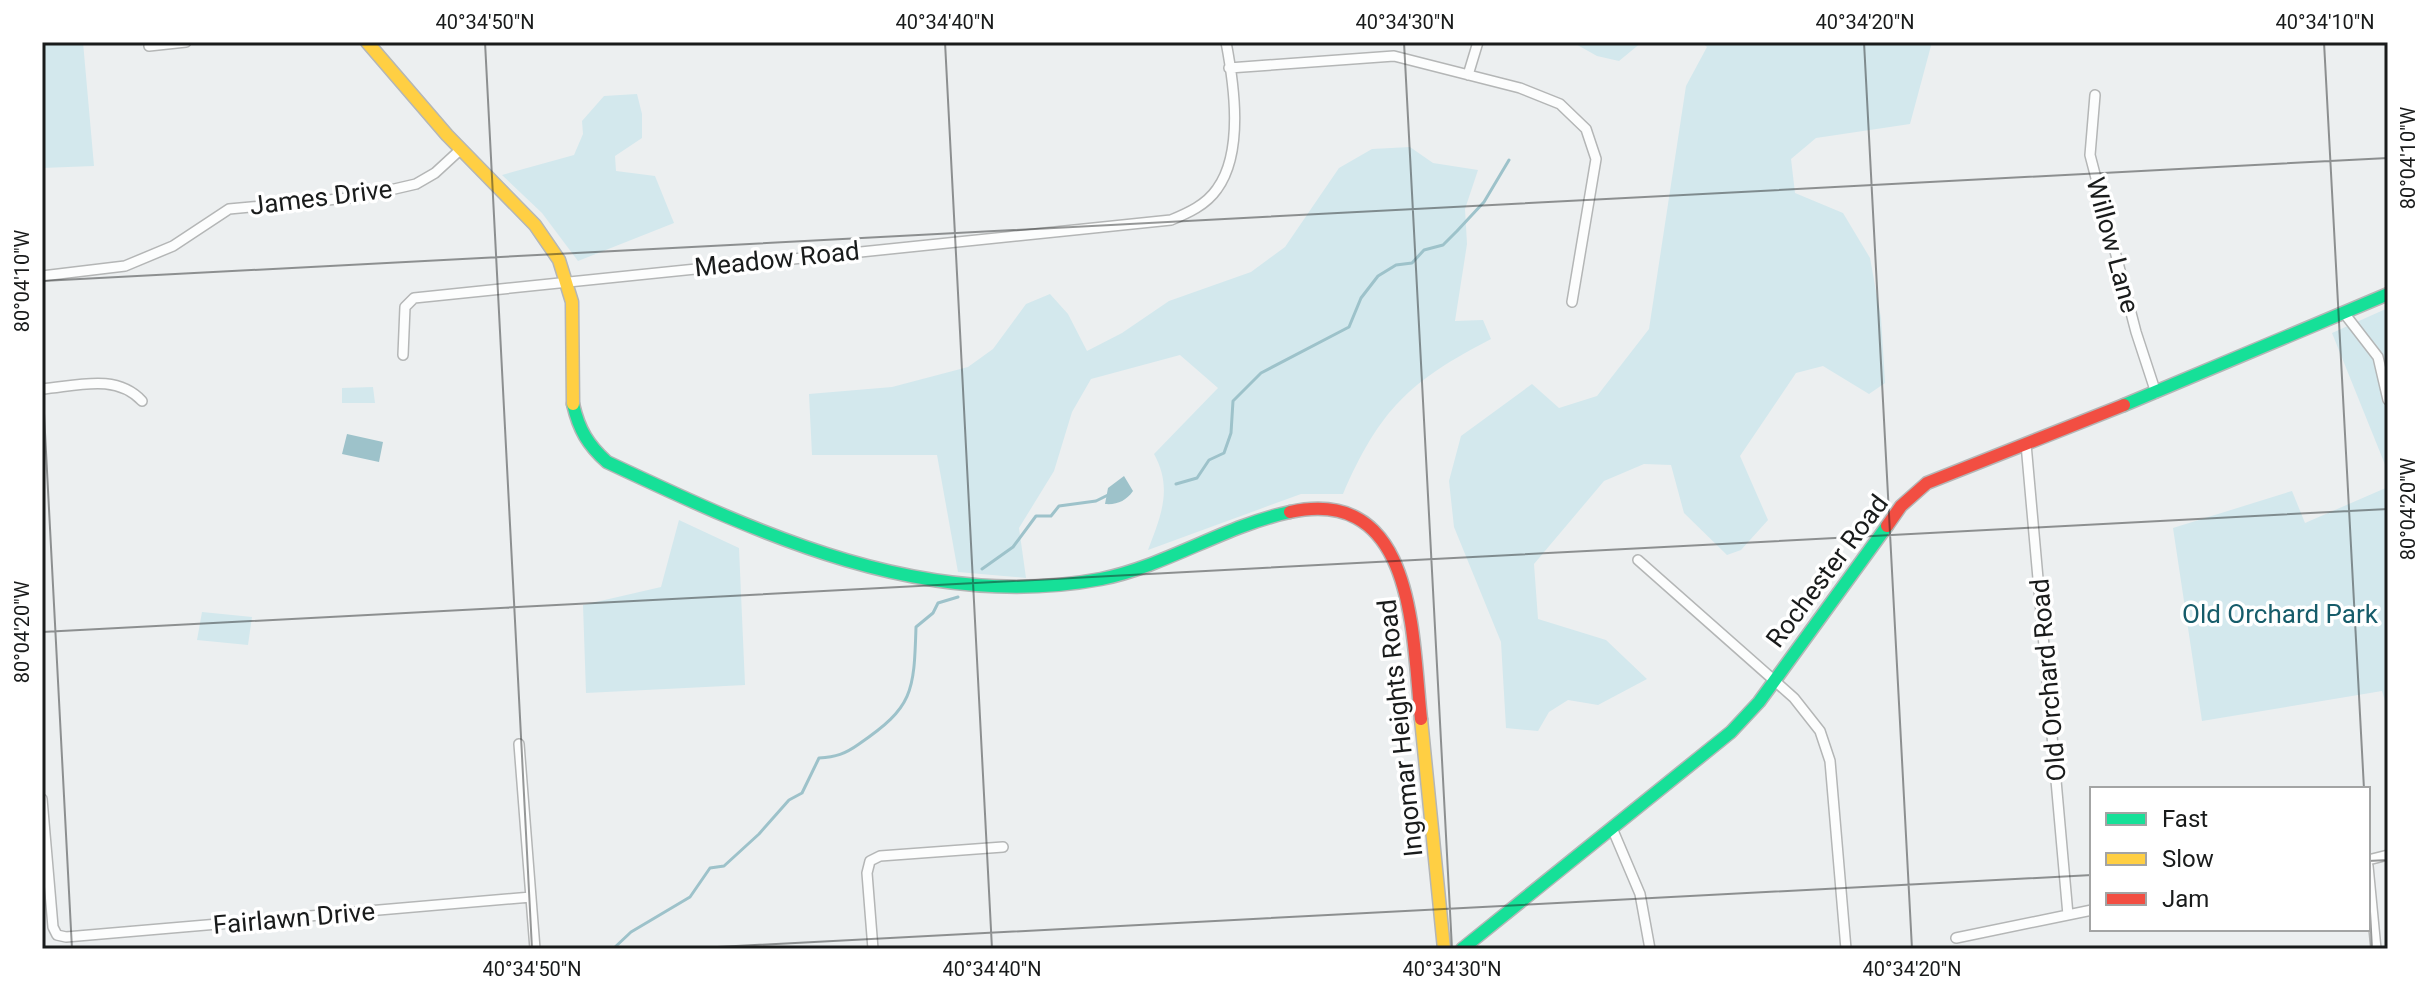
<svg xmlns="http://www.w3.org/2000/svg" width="2430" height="991" viewBox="0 0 2430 991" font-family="Roboto,sans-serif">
<rect width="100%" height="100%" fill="#eceff0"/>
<path fill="#d3e8ed" d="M42 42H83L94 166 42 168Z
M1572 42H1642L1619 61 1597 56Z
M1701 42H1932L1910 124 1816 138 1791 159 1795 193 1843 213 1870 258 1881 318 1885 383 1869 394 1823 366 1796 373 1740 456 1768 520 1741 550 1727 555 1684 513 1671 465 1644 464 1604 481 1534 564 1538 619 1606 640 1647 679 1598 705 1568 700 1549 712 1538 731 1506 728 1501 642 1454 527 1449 481 1461 436 1532 384 1559 408 1597 396 1649 329 1686 86 1707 47Z
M637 94 642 114V138L615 156 616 171 655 176 674 223 578 261 542 213 502 175 574 155 583 134 582 121 604 96Z
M1410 147 1433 163 1478 170 1465 209 1467 244 1455 321 1483 320 1491 339C1410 381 1380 409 1343 494H1301L1148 550C1161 516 1173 488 1154 454L1218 388 1180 355 1091 379 1072 412 1054 471 1019 528 1026 578 958 572 937 455H812L809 394 892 387 968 367 993 349 1026 304 1050 294 1068 314 1087 351 1122 333 1169 301 1251 272 1285 247 1339 168 1372 149Z
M2388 308V472L2332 333Z
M373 387 375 403H342V388Z
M2388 487V711L2382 691 2202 721 2173 528 2292 491 2305 523Z
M679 520 739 548 745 685 586 693 583 605 661 587Z
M202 612 252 617 248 645 197 640Z"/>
<path fill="#9dc2ca" d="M347 434 383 442 379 462 342 454Z
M1124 476 1133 491C1126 501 1117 505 1105 504L1108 488Z"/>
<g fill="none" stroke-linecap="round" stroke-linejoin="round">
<path stroke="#9dc2ca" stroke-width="3" d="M1176 484 1197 478 1209 460 1224 453 1231 433 1233 401 1261 373 1349 327 1361 298 1378 276 1396 265 1412 263 1424 250 1443 245 1457 231 1484 202 1509 160
M982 569 1013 547 1036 516H1051L1059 506 1096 501 1108 495
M613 949 631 932 690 897 710 868 724 866 759 834 789 800 802 793 819 758C836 757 845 754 859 744 913 707 914 693 916 627L933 613 938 603 958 597"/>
<defs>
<path id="street" d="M149 46 186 42
M1229 68 1394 56 1520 88 1560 104 1586 129 1596 159 1572 302
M1468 75 1478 42
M2095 95 2090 155 2136 332 2156 393
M42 276 125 266 173 246 229 209 360 197 416 184 435 173 460 150
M2344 313 2378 357 2388 400
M403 355 405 307 414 298 1171 220C1188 213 1206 205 1217 189 1244 152 1234 84 1226 42
M42 389C77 386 116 373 142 401
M2026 444 2068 915
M1638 560 1794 698 1820 731 1830 761 1846 949
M519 744 535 949
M42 799 53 927 57 935 66 937 531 897
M1612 828 1640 894 1650 949
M2368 860 2388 855
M2368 866 2376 949
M1956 938 2092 910
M873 949 867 873 870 861 880 856 1003 847"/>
<path id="fast" d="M573 404C579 430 588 445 607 462 762 535 926 612 1101 579 1166 566 1224 526 1290 512
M2124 405 2388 294
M1462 949 1731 732 1759 702 1887 526"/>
<path id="slow" d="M367 42 447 135 535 225 559 260 572 302 573 404
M1421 719 1444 949"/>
<path id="jam" d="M1290 512C1416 485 1412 636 1421 719
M1887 526 1901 506 1927 483 2124 405"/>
</defs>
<use href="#street" stroke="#b4b6b6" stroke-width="12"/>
<use href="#fast" stroke="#b4b6b6" stroke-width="15"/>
<use href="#slow" stroke="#b4b6b6" stroke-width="15"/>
<use href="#jam" stroke="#b4b6b6" stroke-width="15"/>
<use href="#street" stroke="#fcfdfd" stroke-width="9"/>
<use href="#fast" stroke="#16e098" stroke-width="12"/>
<use href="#slow" stroke="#ffcf43" stroke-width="12"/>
<use href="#jam" stroke="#f24e42" stroke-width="12"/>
</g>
<path fill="none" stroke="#191b1b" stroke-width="2" stroke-opacity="0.45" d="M485 42 532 949M945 42 992 949M1404 42 1452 949M1864 42 1912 949M2324 42 2364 789M42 281 2388 158M42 375 72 949M42 632 2388 509M2368 861 2388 860M2368 874 2372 949M680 949 2092 875"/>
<g text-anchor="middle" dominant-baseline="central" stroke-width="7" stroke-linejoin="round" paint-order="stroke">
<g font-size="26" fill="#191b1b" stroke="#fff">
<text transform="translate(321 197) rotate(-7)">James Drive</text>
<text transform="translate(2113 245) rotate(75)">Willow Lane</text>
<text transform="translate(777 259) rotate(-6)">Meadow Road</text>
<text transform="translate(1827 571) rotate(-53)">Rochester Road</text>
<text transform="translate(2048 680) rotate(-95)">Old Orchard Road</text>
<text transform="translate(1400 728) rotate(-96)">Ingomar Heights Road</text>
<text transform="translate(294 918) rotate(-5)">Fairlawn Drive</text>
</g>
<g font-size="26" fill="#165c6a" stroke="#fff">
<text x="2280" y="614">Old Orchard Park</text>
</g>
</g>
<rect width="2430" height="991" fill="none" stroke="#ffffff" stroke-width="88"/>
<rect x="2090" y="787" width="280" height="144" fill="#ffffff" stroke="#a3a4a4" stroke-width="2"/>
<rect x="2106" y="813" width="40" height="12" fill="#16e098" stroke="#a3a4a4" stroke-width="2"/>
<text x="2162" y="827" font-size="24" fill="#191b1b">Fast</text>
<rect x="2106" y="853" width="40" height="12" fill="#ffcf43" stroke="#a3a4a4" stroke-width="2"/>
<text x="2162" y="867" font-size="24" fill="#191b1b">Slow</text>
<rect x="2106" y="893" width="40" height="12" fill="#f24e42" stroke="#a3a4a4" stroke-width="2"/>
<text x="2162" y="907" font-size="24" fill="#191b1b">Jam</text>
<rect x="44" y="44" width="2342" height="903" fill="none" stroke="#191b1b" stroke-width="3"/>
<g font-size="20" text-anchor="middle" fill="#191b1b">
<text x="485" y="29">40°34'50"N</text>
<text x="945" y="29">40°34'40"N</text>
<text x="1405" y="29">40°34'30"N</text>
<text x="1865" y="29">40°34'20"N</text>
<text x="2325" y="29">40°34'10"N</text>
<text transform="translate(2408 158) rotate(-90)" y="7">80°04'10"W</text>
<text transform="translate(22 281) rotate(-90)" y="7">80°04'10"W</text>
<text transform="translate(2408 509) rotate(-90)" y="7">80°04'20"W</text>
<text transform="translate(22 632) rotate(-90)" y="7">80°04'20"W</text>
<text x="532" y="976">40°34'50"N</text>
<text x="992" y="976">40°34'40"N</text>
<text x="1452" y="976">40°34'30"N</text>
<text x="1912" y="976">40°34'20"N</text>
</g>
</svg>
